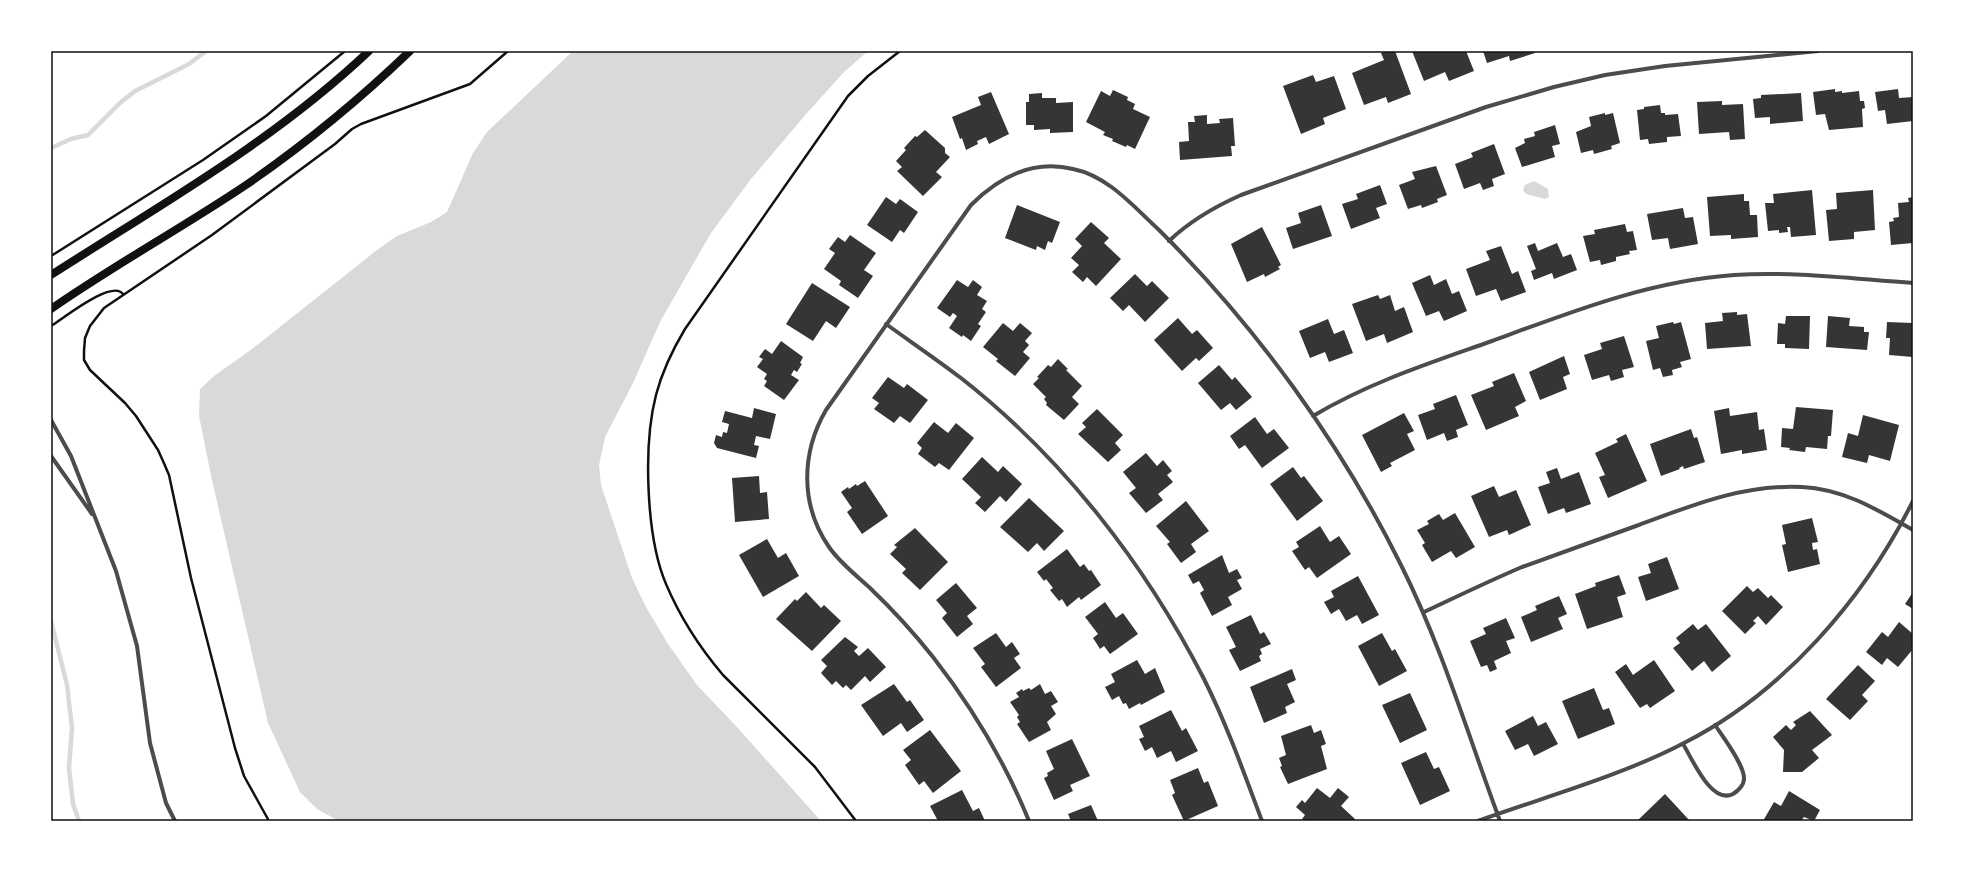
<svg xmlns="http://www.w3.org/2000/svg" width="1964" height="872" viewBox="0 0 1964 872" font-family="Raleway,sans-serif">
<rect width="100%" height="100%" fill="#fff"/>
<path fill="#d9d9d9" d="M573 51H868L844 72 807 113 751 179 711 233 661 320 633 383 605 437 599 465 601 485 632 578 646 607 668 644 697 685 736 726 821 821H339L317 809 300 792 268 723 212 480 199 416 200 389 214 376 252 349 377 250 397 236 431 222 447 212 473 153 487 132Z
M1534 181 1548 189 1549 197 1545 199 1526 194 1523 190 1525 185Z"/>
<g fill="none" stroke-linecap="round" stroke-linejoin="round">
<path stroke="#d9d9d9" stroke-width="4.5" d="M51 148 71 139 88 135 120 103 135 91 189 64 206 51
M51 621 67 685 72 728 69 768 73 804 79 821"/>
</g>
<path fill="#353535" d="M1387 51H1395L1411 94 1388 103 1386 97 1364 105 1352 73 1384 60 1381 53Z
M1412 51H1466L1474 71 1449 81 1445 72 1424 81Z
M1483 51H1534L1535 53 1510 61 1509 56 1487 63Z
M1313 75 1316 82 1334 76 1346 109 1323 118 1325 124 1301 134 1283 86Z
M1835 89V92L1842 91V93L1859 91 1860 101H1864L1865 108 1862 109 1863 127 1829 130 1825 114 1816 115 1813 92Z
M1898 89 1899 98 1913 97V121L1887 124 1885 110 1878 111 1875 92Z
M1113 90 1128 97 1127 100 1135 104 1133 109 1150 117 1135 149 1127 145 1126 147 1112 141 1113 139 1103 135 1105 132 1086 122 1101 91 1110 96Z
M991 92 1009 134 989 144 986 137 977 141 978 144 966 150 962 138 960 139 952 117 981 105 978 97Z
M1042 93V98H1056V103L1073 102V132L1050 133V129L1034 130V125H1026V102H1029V94Z
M1801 93 1803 121 1770 124V117L1755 118 1753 99 1761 98V95Z
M1722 101V105L1743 104 1745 139 1730 140 1729 132 1699 134 1697 102Z
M1660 105 1661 113H1665V115L1678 114 1681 136 1667 137V142L1649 144 1648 139 1640 140 1637 110 1644 109V107Z
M1605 113V115L1613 113 1620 143 1611 146 1612 149 1594 154 1593 150 1581 153 1576 132 1591 126 1589 117Z
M1207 115V124L1220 123 1219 119 1233 118 1235 146H1231L1232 156 1180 160 1179 142 1189 141 1188 122H1195L1194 116Z
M1555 125 1560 144 1552 146 1555 157 1522 167 1515 148 1525 143 1524 139 1535 136 1534 132Z
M925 130 945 148V153L950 157 936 172 942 177 923 196 897 171 902 167 896 161 906 150 904 148 915 136 917 137Z
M1494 144 1505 174 1492 179 1494 186 1483 190 1480 183 1464 189 1455 164 1473 157 1471 153Z
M1436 166 1447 195 1437 199 1438 202 1422 208 1421 205 1408 209 1399 185 1415 179 1412 172Z
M1380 185 1387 204 1376 208 1380 218 1351 229 1342 204 1358 199 1356 194Z
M1812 190 1816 235 1791 237 1790 227H1787L1788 232 1779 233V230L1768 231 1765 203H1774L1773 194Z
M1873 190 1875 230 1854 232V239L1829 241 1826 210 1837 209 1836 193Z
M1744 194V201H1749L1750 215H1757L1758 237 1731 239V235L1710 236 1707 197Z
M886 197 896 204 900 199 918 212 904 233 900 230 892 242 867 225Z
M1913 197V243L1891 245 1889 222 1894 221 1893 218 1899 217 1898 203 1909 202 1908 198Z
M1017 205 1060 222 1052 243 1048 241 1045 250 1037 246 1036 250 1005 238Z
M1321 205 1332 236 1293 249 1286 228 1301 223 1298 213Z
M1683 208 1685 218 1693 217 1698 244 1670 249 1668 238 1652 240 1647 214Z
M1091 222 1109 238 1104 243 1121 259 1096 286 1087 277 1083 282 1072 272 1079 265 1071 258 1082 246 1075 239Z
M1625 224 1627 232 1633 231 1637 250 1629 251 1630 254 1616 257V261L1601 265 1600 260 1590 262 1583 236 1595 234 1594 230Z
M1262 227 1281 265 1278 267 1280 269 1265 277 1264 274 1247 282 1231 244Z
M850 235 876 253 864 270 873 276 858 298 839 285 841 281 824 269 835 253 829 249 838 237 845 242Z
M1535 243 1538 251 1557 243 1563 257 1571 254 1577 270 1554 279 1552 273 1534 280 1531 271 1536 269 1527 246Z
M1501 246 1512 274 1518 271 1526 292 1501 301 1496 289 1476 296 1466 269 1490 260 1486 251Z
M1135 274 1147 286 1152 281 1169 298 1145 322 1129 305 1123 311 1110 298Z
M1430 275 1434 285 1446 279 1452 294 1459 291 1467 311 1444 321 1439 311 1426 316 1412 283Z
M957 280 968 287 973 280 982 287 977 295 987 301 982 309 986 312 978 324 981 326 971 341 963 335 962 337 949 328 957 316 953 313 950 317 937 308Z
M812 283 850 307 836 328 826 321 813 341 786 324Z
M1378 295 1380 299 1390 295 1395 311 1404 307 1413 332 1387 343 1384 334 1366 341 1352 304Z
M1737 312V315L1747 314 1751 346 1707 349 1705 323 1723 321 1722 313Z
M1786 316H1810L1809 349 1785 348V344H1777L1778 323 1785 324Z
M1828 316 1850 318 1849 326 1864 327V332H1869L1867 350 1826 347Z
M1178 318 1192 334 1197 330 1213 348 1199 361 1196 358 1182 371 1154 340Z
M1328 319 1334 334 1344 330 1353 353 1329 362 1325 352 1310 358 1299 331Z
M1673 322 1674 324 1681 322 1691 359 1680 362 1682 367 1672 370 1673 375 1663 377 1660 368 1653 370 1646 341 1659 338 1656 326Z
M1887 322 1913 323V357L1889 355 1890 338H1886Z
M1003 323 1013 331 1020 323 1032 333 1025 341 1029 345 1023 352 1030 358 1015 376 996 361 998 359 983 347Z
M1624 336 1634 367 1622 370 1624 377 1611 381 1609 375 1592 380 1584 355 1602 349 1600 343Z
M781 341 803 357 800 363 802 364 797 372 794 370 791 375 799 380 784 400 764 386 767 381 764 379 767 374 757 367 763 359 759 357 765 349 772 354Z
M1564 356 1570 374 1563 377 1567 389 1540 400 1529 372Z
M1058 359 1068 369 1066 370 1082 386 1072 397 1079 404 1064 420 1046 405 1047 403 1044 399 1046 397 1033 384 1039 378 1037 377 1048 365 1051 367Z
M1219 365 1232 380 1235 377 1252 397 1236 410 1230 403 1221 410 1198 383Z
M1514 373 1526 401 1515 407 1519 416 1486 430 1471 395 1494 386 1492 382Z
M888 377 904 388 907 384 928 400 910 423 900 416 894 423 874 409 879 403 872 398Z
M1456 395 1468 425 1456 430 1458 437 1447 441 1444 433 1427 440 1418 415 1435 409 1433 404Z
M1796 407 1833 410 1831 436H1828L1827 449 1806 447 1805 452 1789 450 1790 448 1781 447 1782 428 1793 429Z
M754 408 776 414 770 439 756 436 754 445 759 446 756 458 717 448 714 443 716 435 722 437 723 432 727 433 729 424 722 422 725 411 752 418Z
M1729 408 1730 416 1757 412 1759 430 1764 429 1767 450 1742 454V450L1721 454 1714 411Z
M1097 409 1123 435 1115 443 1121 450 1108 462 1078 434 1086 427 1082 423Z
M1404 413 1414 431 1407 434 1415 450 1390 463 1392 466 1381 472 1362 435Z
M1863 415 1899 425 1890 461 1869 455 1867 463 1842 457 1848 433 1858 436Z
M1255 417 1267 434 1274 429 1289 448 1262 468 1245 445 1239 449 1230 436Z
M934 422 948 433 956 423 974 438 949 470 939 463 935 467 918 454 922 448 917 443Z
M1691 429 1694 438 1697 437 1705 462 1684 469 1683 466 1679 468 1680 469 1661 476 1650 444Z
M1626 434 1647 481 1608 498 1599 477 1605 475 1595 453 1618 442 1616 439Z
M1146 453 1157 466 1163 460 1172 471 1167 475 1173 482 1158 494 1163 500 1146 513 1129 493 1136 488 1123 472Z
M982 457 998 472 1003 466 1022 484 1006 502 1000 496 985 512 975 503 981 497 962 479Z
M1293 467 1301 478 1304 476 1323 501 1297 521 1270 484Z
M1557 468 1561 479 1579 472 1591 504 1566 513 1564 508 1548 514 1538 487 1550 483 1546 472Z
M759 476 760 493 767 492 769 519 735 522 732 478Z
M865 481 888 516 862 534 847 512 852 508 841 492 848 487 849 489 856 484 857 486Z
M1494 486 1499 497 1516 490 1531 525 1509 535 1507 530 1489 537 1471 496Z
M1029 498 1064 531 1044 551 1037 543 1028 552 1000 527Z
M1186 501 1209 531 1191 544 1196 552 1181 563 1167 544 1170 542 1156 526Z
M1455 513 1475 547 1456 558 1451 551 1432 562 1422 545 1425 543 1417 530 1429 524 1427 521 1439 514 1443 520Z
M1812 518 1818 542 1812 543 1813 550 1817 549 1820 564 1788 572 1782 545 1786 544 1782 525Z
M1320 526 1330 542 1339 536 1351 554 1317 578 1309 567 1305 570 1292 551 1299 547 1296 542Z
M915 528 948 562 920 590 902 573 906 569 890 554 897 547 894 545Z
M767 539 778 558 786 553 799 576 763 597 739 555Z
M1067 549 1080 567 1084 564 1089 571 1091 570 1101 585 1081 600 1079 597 1067 607 1062 599 1059 601 1050 590 1053 588 1046 579 1044 581 1037 572Z
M1222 555 1229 573 1237 569 1242 578 1237 580 1242 589 1228 597 1232 605 1212 616 1200 593 1204 590 1199 581 1193 584 1188 575Z
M1667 557 1679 589 1646 601 1638 577 1651 573 1648 564Z
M1619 575 1626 594 1617 597 1623 617 1587 629 1575 594 1596 586 1595 583Z
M1358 576 1379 615 1362 624 1357 615 1346 621 1339 609 1331 614 1324 602 1334 597 1331 591Z
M956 583 977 608 967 616 973 624 957 637 942 618 947 613 936 600Z
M1747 586 1753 592 1758 588 1768 598 1771 595 1783 607 1766 625 1758 616 1753 621 1756 623 1745 634 1722 611Z
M806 592 821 608 824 605 841 621 812 651 776 619 795 599 797 601Z
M1913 592V609L1905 604Z
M1559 596 1567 614 1558 618 1563 629 1531 642 1521 617 1537 610 1535 606Z
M1105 602 1116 618 1123 613 1138 634 1110 654 1104 646 1100 649 1093 638 1098 634 1085 617Z
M1251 615 1260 634 1264 632 1271 644 1260 649 1262 654 1259 656 1261 661 1240 671 1229 650 1236 647 1226 627Z
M1506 618 1515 638 1506 641 1511 653 1494 661 1497 669 1490 672 1487 665 1481 667 1470 641 1486 634 1483 628Z
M1899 622 1913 634V649L1898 667 1887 658 1882 665 1866 652 1882 632 1888 637Z
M1693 624 1698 630 1706 624 1731 656 1712 672 1704 661 1692 671 1673 648 1680 643 1676 638Z
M996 633 1006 647 1012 642 1020 654 1014 658 1021 668 996 687 981 667 985 664 973 648Z
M1382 633 1392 651 1395 649 1407 671 1379 686 1358 646Z
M845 637 858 647 854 651 859 656 868 648 886 667 870 682 865 676 851 690 846 685 843 688 836 681 832 685 821 673 827 666 821 660Z
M1137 660 1145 674 1155 668 1165 692 1141 705 1140 703 1129 709 1126 703 1123 704 1119 696 1112 700 1105 687 1115 682 1111 674Z
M1654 660 1675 691 1650 708 1647 704 1640 708 1615 672 1626 664 1633 675Z
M1858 665 1875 681 1862 695 1868 701 1850 720 1826 699Z
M1292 669 1296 680 1287 684 1295 702 1285 707 1287 713 1264 723 1250 687Z
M894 684 907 702 910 700 924 720 907 732 901 723 883 736 861 705Z
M1040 684 1045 694 1051 691 1058 702 1051 706 1056 714 1047 722 1051 730 1029 742 1017 724 1020 722 1017 717 1019 715 1010 702 1019 697 1016 693 1022 689 1023 691 1029 688 1031 690Z
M1594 688 1603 710 1609 708 1615 724 1578 739 1562 701Z
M1410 693 1427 730 1400 743 1382 705Z
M1171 710 1182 731 1186 728 1198 751 1176 762 1171 751 1157 758 1152 747 1145 751 1139 739 1144 737 1139 726Z
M1810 711 1832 735 1812 750 1819 758 1802 772H1783L1784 750 1773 737 1786 725 1791 730 1796 725 1793 722Z
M1533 716 1538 726 1546 722 1558 744 1534 756 1528 744 1515 750 1505 731Z
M1311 725 1314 733 1321 730 1326 744 1321 746 1327 769 1288 784 1280 767 1282 766 1279 758 1286 755 1281 736Z
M930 730 961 771 933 793 924 781 919 785 905 765 911 760 903 750Z
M1072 739 1090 776 1070 785 1073 791 1054 800 1044 778 1048 776 1047 773 1054 769 1046 751Z
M1426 752 1434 769 1439 767 1450 791 1420 805 1401 763Z
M1198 768 1204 783 1208 781 1218 806 1184 821 1172 795 1175 793 1170 780Z
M1317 788 1330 798 1338 788 1349 797 1341 806 1355 819 1353 821H1305L1302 819 1305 815 1296 807 1302 800 1305 803Z
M962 790 973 811 979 808 985 821H938L930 806Z
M1789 791 1820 810 1814 821 1804 817 1801 821H1763L1774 802 1781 806Z
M1665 794 1690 821H1637Z
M1091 805 1098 821H1071L1068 814Z"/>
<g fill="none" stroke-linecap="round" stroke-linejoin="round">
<path stroke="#111" stroke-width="2.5" d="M51 256 203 160 266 116 345 51
M51 326C64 318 112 279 123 294
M269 821 244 776 235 748 191 578 169 475 163 461 158 450 136 416 125 403 90 370 84 360V351L85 338 90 326 104 308 212 235 335 144 352 129 361 124 470 84 508 51
M856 821 815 767 723 675C700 648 680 617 666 584 646 537 643 445 656 395 662 372 673 349 685 329L848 96 868 76 900 51"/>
<path stroke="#4c4c4c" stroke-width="4" d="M1169 241C1191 220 1214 207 1241 195L1486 107 1554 87 1605 75 1665 66 1818 51
M886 324C911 342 936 359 961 378 1063 458 1145 564 1204 679 1227 725 1244 773 1262 821
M1313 416C1370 382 1430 363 1492 341 1571 312 1649 281 1734 275 1794 271 1854 279 1913 283
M51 420 71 456 116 571 137 646 150 743 166 803 175 821
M51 456 92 514
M1424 612C1456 597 1489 581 1522 567 1560 553 1598 540 1636 526 1690 506 1743 484 1802 487 1844 489 1878 510 1913 530
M1683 744C1692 758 1711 805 1733 794 1738 791 1744 785 1744 779 1745 766 1723 737 1715 725
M1029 821C1005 762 972 707 933 657 914 633 892 609 870 588 856 575 840 563 829 547 800 505 801 453 826 410L971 205C999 177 1032 159 1073 169 1108 176 1133 206 1158 229 1256 326 1340 442 1401 565 1442 647 1468 735 1500 821
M1478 821C1544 797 1621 776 1684 743 1783 693 1864 599 1913 501"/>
<path stroke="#111" stroke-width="8" d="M51 275C160 205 274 141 369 51
M51 309C114 265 182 228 246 185 304 145 359 100 410 51"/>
</g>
<rect width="1964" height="872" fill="none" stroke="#ffffff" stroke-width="104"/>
<rect x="52" y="52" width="1860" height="768" fill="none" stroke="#111" stroke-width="1.5"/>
</svg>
